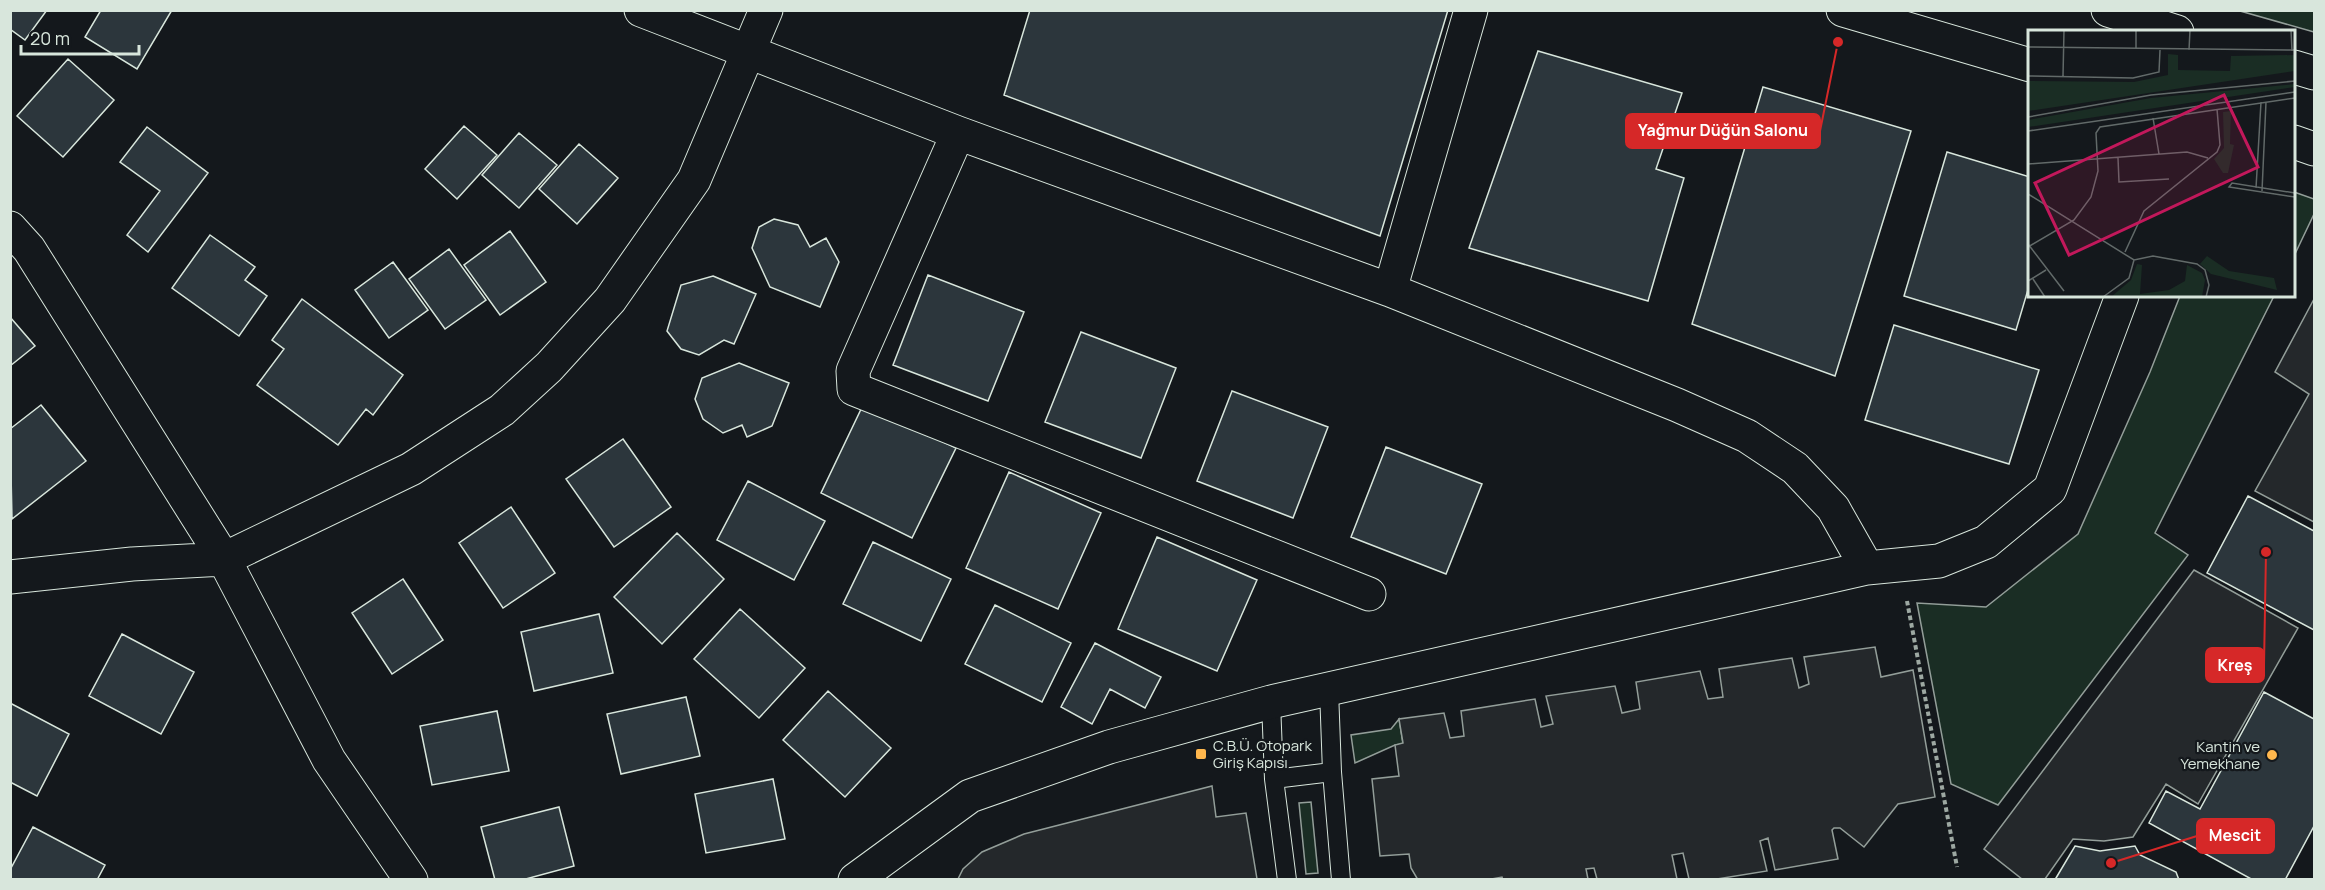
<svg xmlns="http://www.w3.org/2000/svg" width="2325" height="890" viewBox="0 0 2325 890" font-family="Manrope,sans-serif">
<rect width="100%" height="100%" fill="#14181c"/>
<path fill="#1a2d24" stroke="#939e99" stroke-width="1.5" d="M2240 11H2314V32Z
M2294 192 2314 199V214L2294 256Z
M2180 296H2274L2155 533 2188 555 1998 805 1951 784 1917 603 1986 607 2078 534 2150 372Z
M1399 719 1403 744 1395 745 1355 763 1351 735 1391 729Z
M1311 802 1318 873 1306 874 1299 803Z"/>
<path fill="#24282b" stroke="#939e99" stroke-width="1.5" d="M2314 299V522L2255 491 2309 394 2275 372Z
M2194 570 2298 628 2198 804 2166 784 2133 837 2104 841 2073 839 2045 879H2022L1984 849Z
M1875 647 1881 677 1913 670 1935 797 1898 804 1864 847 1840 828H1834L1832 830 1838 859 1775 870 1768 838 1760 841 1767 871 1717 879H1689L1683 853 1672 855 1677 879H1597L1594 868 1586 869 1588 879 1503 880 1502 877 1486 880H1418L1411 868 1409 854 1380 856 1372 779 1399 776 1395 745 1403 743 1399 719 1444 713 1450 738 1464 736 1461 711 1535 699 1541 727 1553 724 1546 696 1615 686 1622 713 1640 709 1636 682 1700 671 1708 699 1723 697 1719 669 1792 658 1799 688 1809 684 1804 657Z
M1212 786 1216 817 1246 813 1257 879H958L963 869 982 852 1024 834Z"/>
<path fill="#2c363c" stroke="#d8e6dc" stroke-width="1.5" d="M10 10H47L25 40 10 29Z
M101 10H172L137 69 85 37Z
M1030 10H1448L1380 236 1004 95Z
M1538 51 1682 93 1656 169 1684 178 1648 301 1469 248Z
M68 59 114 100 63 157 17 116Z
M1763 87 1911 131 1835 376 1692 324Z
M464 126 497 155 457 199 425 169Z
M147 127 208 173 148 252 127 235 160 191 120 162Z
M519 133 557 165 519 208 482 175Z
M579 144 618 178 577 224 539 189Z
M1947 152 2030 177V283L2016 330 1904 296Z
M774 219 798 225 810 247 826 238 839 262 820 307 770 287 752 248 759 227Z
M510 231 546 282 500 315 464 265Z
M210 235 255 267 245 280 267 296 239 336 172 288Z
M449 249 486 300 445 329 409 279Z
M393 262 428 310 389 338 355 290Z
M928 275 1024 312 988 401 893 365Z
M713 276 756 294 734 344 724 340 699 355 681 349 667 331 681 285Z
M302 299 403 375 373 415 366 409 338 445 257 385 284 349 272 340Z
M10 317 35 346 10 366Z
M1894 325 2039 370 2009 464 1865 420Z
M1081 332 1176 368 1141 458 1045 422Z
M739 363 789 383 772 426 747 437 742 425 723 433 703 419 695 399 702 378Z
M1232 391 1328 427 1293 518 1197 481Z
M864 403 956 448 912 538 821 493Z
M41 405 86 461 12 519 10 429Z
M623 439 671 507 614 547 566 479Z
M1386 447 1482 484 1446 574 1351 537Z
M1009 472 1101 513 1058 609 966 568Z
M748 481 825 521 794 580 717 540Z
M2248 496 2314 531V630L2207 573Z
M511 507 555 573 503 608 459 543Z
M677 533 724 579 662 644 614 597Z
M1157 537 1257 580 1217 671 1118 629Z
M873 542 951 579 921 641 843 604Z
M403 579 443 640 392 674 352 613Z
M995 605 1071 643 1042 702 965 664Z
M740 609 805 668 759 718 694 659Z
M599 614 613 673 534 691 521 632Z
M122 634 194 672 161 734 89 696Z
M1095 643 1161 677 1145 708 1110 689 1092 724 1061 707Z
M828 691 891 748 845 797 783 740Z
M2264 692 2314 719V826L2285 880H2253L2149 823 2166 791 2200 809Z
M686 697 700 756 621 774 607 714Z
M10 703 69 734 37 796 10 782Z
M497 711 509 771 432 785 420 726Z
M773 779 785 839 706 853 695 794Z
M559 807 574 866 522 880H495L481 827Z
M33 827 105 865 97 880H10V870Z
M2075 846 2100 851 2135 846 2140 855 2176 872 2179 880H2058L2056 878Z"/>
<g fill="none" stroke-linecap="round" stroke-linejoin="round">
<defs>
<path id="lane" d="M1329 690 1332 772 1341 880
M1271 702 1274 779 1287 880
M1274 779 1332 772"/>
<path id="street" d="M641 10 958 133 1390 290 1677 405 1747 436 1795 468 1833 508 1867 568
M1843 10 2030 65
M958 133 853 371 854 389 1369 594
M2294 142 2314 149
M10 228 29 249 224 559 329 760 411 880
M1390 290 1471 10
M10 577 132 564 224 559 411 469 502 410 549 367 610 300 694 180 766 10
M855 880 970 796 1109 747 1271 702 1867 568 1939 561 1986 542 2050 489 2122 296"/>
<path id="highway" d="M2108 10 2177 32
M2294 67 2314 73"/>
</defs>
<use href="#lane" stroke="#d8e6dc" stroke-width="20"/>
<use href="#street" stroke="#d8e6dc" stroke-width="35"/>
<use href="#highway" stroke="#d8e6dc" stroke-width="35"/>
<path stroke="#9da8a2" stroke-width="4" stroke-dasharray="4.5 3" stroke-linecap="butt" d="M1907 601 1957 867"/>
<use href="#lane" stroke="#14181c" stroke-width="18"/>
<use href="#street" stroke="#14181c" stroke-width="33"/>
<use href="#highway" stroke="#14181c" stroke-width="33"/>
</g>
<g fill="#ffb74d" stroke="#14181c" stroke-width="2">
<rect x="1195" y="748" width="12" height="12" rx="3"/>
<circle cx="2272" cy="755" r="6"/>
</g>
<g text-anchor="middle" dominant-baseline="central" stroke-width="4.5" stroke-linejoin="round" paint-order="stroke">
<g font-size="15" fill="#d8e6dc" stroke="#14181c" text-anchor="start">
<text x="1213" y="745">C.B.Ü. Otopark<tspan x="1213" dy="17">Giriş Kapısı</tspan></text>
<text x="2260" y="746" text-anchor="end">Kantin ve<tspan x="2260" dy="17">Yemekhane</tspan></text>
</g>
</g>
<g transform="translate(2028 30)">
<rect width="267" height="267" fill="#14181c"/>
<path d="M140 24 150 25V40L202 41 203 26 267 25V41L0 81V51L106 52 140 45ZM267 54V57L0 97V90L123 68ZM203 81 202 114 206 115 200 143H195L186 129 196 118 195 82ZM179 226 201 241 246 248 249 260 183 244 172 234ZM109 234 114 235 112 264 141 260 157 251 159 235 174 243 177 250 174 267H83L103 250Z" fill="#1a2d24"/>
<path fill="none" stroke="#626a69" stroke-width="1.5" d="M108 0V19M263 0 264 21M0 17 267 20M161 20 162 0M0 46 105 48 131 42 132 20M35 46 36 0M0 87 123 65 267 51M125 88 131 124M0 101 267 62M90 128 91 152 141 149M0 134 159 122 180 128M228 158 233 72M234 161 238 72M267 163 204 153 201 157 267 167M0 164 106 230 125 226 169 234 177 240 181 255 178 267M0 214 36 261M0 217 46 190 63 167 70 141 68 103 72 97 267 68M97 222 116 181 189 122 192 115 189 79M5 249 17 267M0 251 18 240M75 267 101 248 106 230"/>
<path fill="#c2185b" fill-opacity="0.15" stroke="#c2185b" stroke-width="3" d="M196 65 230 137 41 225 7 153Z"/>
<rect width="267" height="267" fill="none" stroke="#d8e6dc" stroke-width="3"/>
</g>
<path fill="none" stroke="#d62828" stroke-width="2" d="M1838 42L1820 131M2266 552L2264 665M2111 863L2197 836"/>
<g fill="#d62828" stroke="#14181c" stroke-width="2">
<circle cx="1838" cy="42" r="6"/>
<circle cx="2266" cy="552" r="6"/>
<circle cx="2111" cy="863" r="6"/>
</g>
<g fill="#d62828" stroke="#d62828" stroke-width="2">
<rect x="1626" y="114" width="194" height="34" rx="6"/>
<rect x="2206" y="648" width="58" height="34" rx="6"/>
<rect x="2197" y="819" width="77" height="34" rx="6"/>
</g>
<g font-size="16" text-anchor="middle" font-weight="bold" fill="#fff">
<text x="1723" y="136">Yağmur Düğün Salonu</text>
<text x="2235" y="671">Kreş</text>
<text x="2235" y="841">Mescit</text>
</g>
<rect width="2325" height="890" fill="none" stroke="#d8e6dc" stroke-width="24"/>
<path d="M21 45v9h118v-9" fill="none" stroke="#d8e6dc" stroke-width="3"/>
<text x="30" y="45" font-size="18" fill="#d8e6dc" stroke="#14181c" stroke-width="4.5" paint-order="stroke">20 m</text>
</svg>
